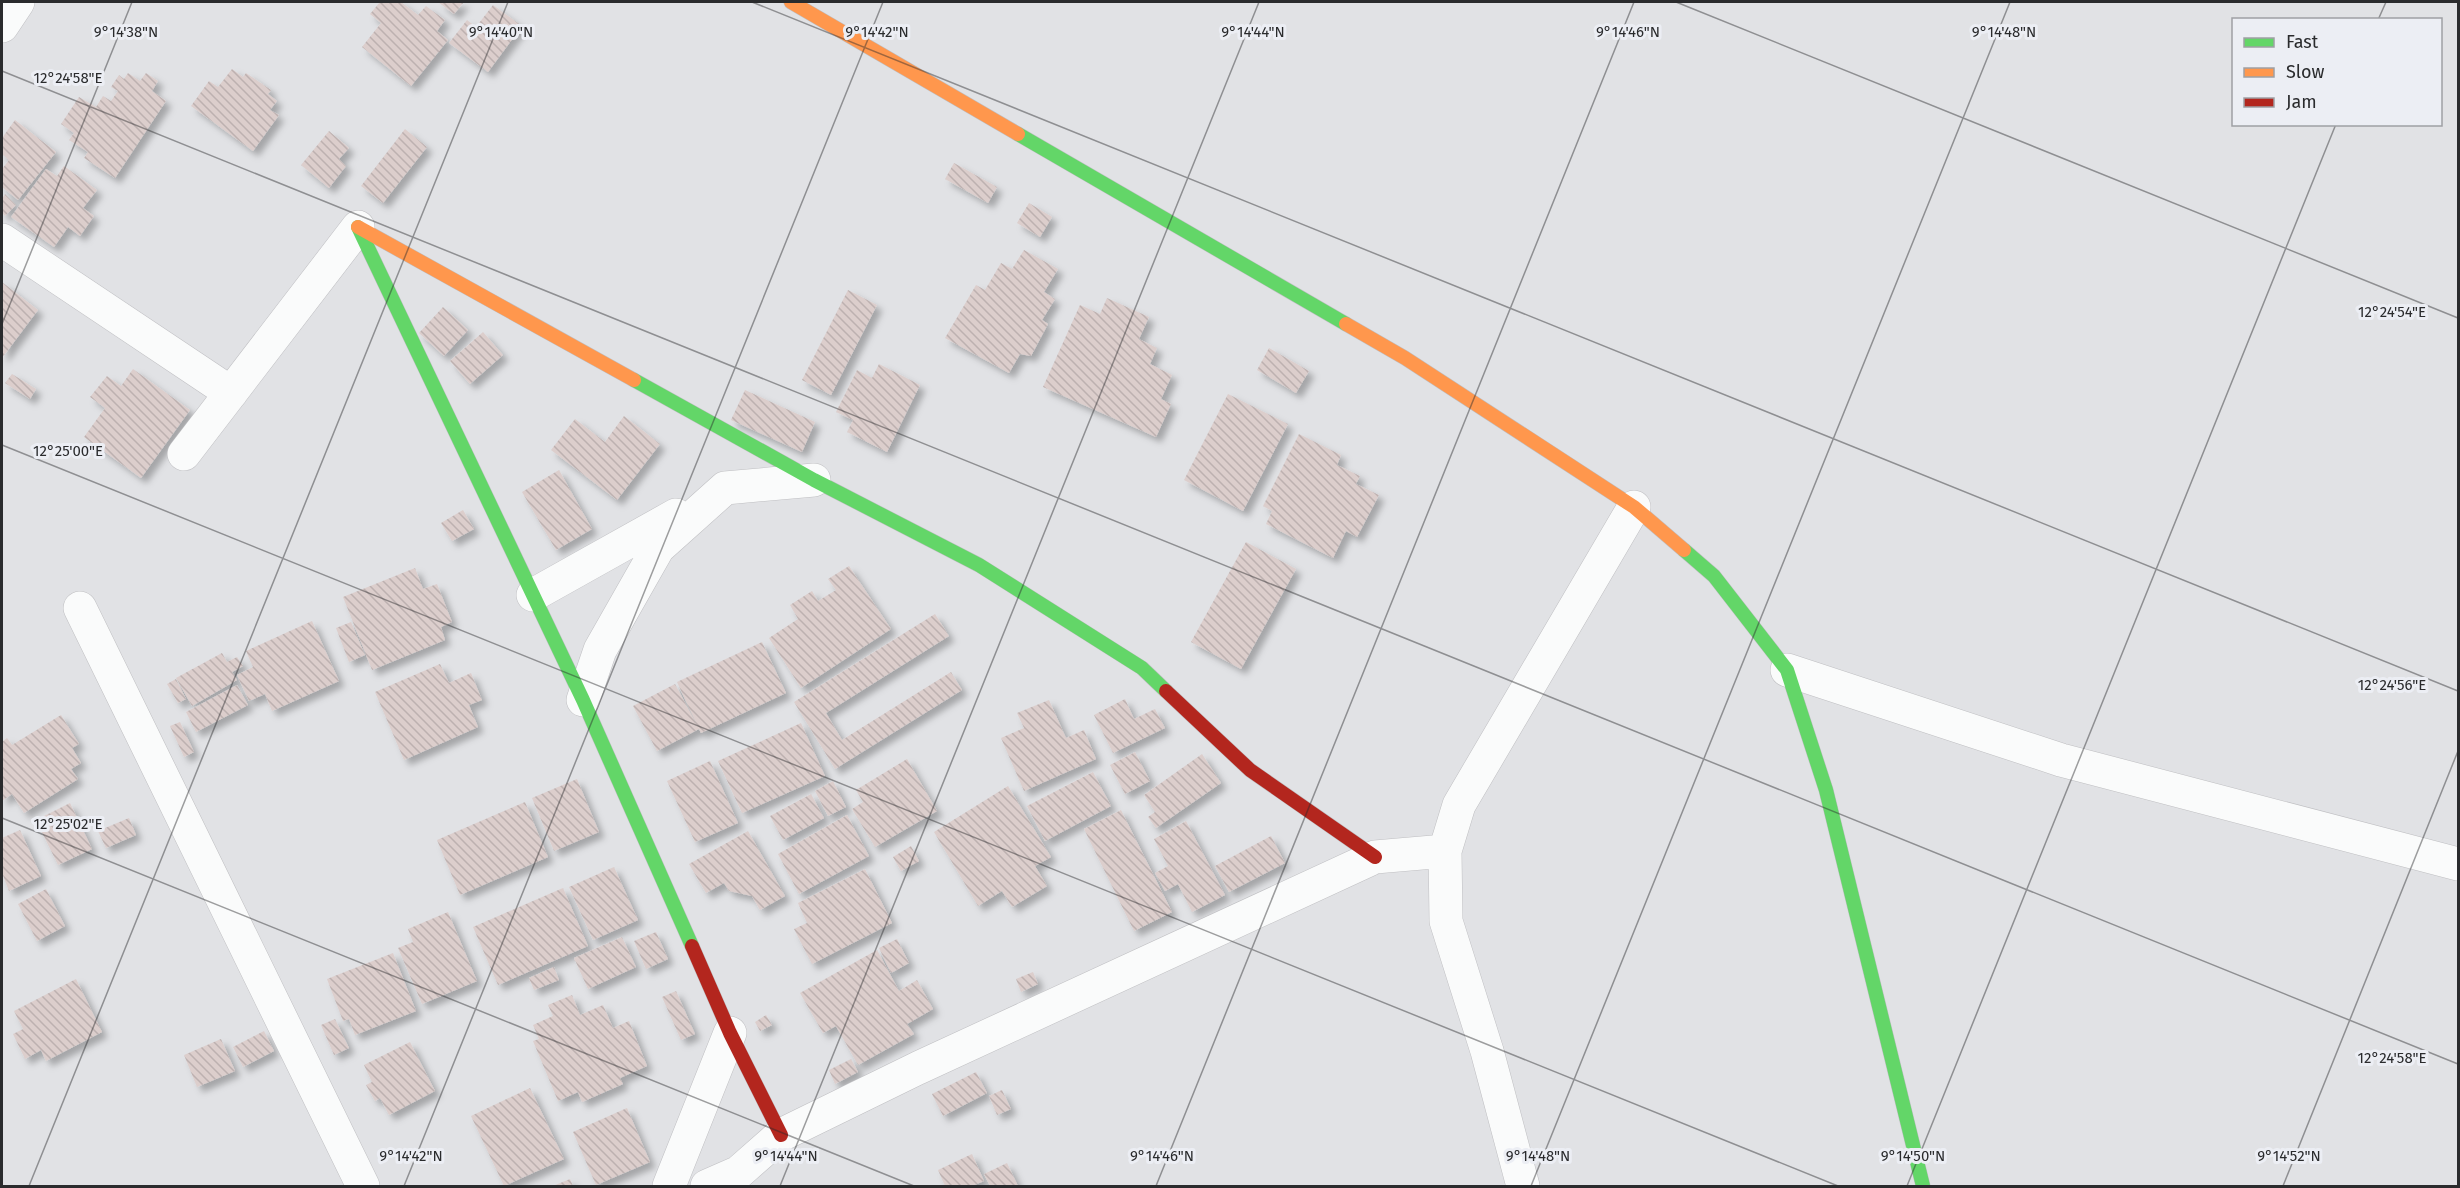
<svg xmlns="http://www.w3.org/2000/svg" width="2460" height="1188" viewBox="0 0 2460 1188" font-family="'Fira Sans',sans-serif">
<defs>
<pattern id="building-back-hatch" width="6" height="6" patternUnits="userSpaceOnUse" patternTransform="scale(1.5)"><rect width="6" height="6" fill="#dccecc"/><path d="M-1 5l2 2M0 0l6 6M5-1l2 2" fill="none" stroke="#bdb1b0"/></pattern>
<filter id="shadow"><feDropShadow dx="5.5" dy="5.5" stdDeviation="3" flood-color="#0004"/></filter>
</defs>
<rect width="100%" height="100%" fill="#e1e2e5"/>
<path fill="url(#building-back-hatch)" filter="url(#shadow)" d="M380 2H401L418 15 426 6 445 20 437 31 448 40 411 86 362 47 381 23 370 14Z
M438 2H464L454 14Z
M493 5 522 26 488 72 449 43 467 20 476 27Z
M232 69 243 77 246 73 271 90 268 94 277 101 270 110 279 115 253 151 191 106 209 81 218 87Z
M128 73 140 81 146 73 158 81 152 91 166 101 115 178 84 158 88 152 69 140 74 133 61 124 79 97 96 107 103 96 111 101 118 91 111 87 119 75 124 79Z
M15 120 56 152 18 200 2 187V169L9 160 2 154V138Z
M405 129 427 147 383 203 361 186Z
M329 131 349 148 339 159 346 166 329 188 301 165Z
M954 163 997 187 988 203 945 179Z
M64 166 97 190 83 208 94 216 80 236 68 227 54 247 11 217 46 169 57 176Z
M5 194 16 205 5 216 2 212V199Z
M1029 203 1052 217 1040 237 1017 223Z
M1024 250 1058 269 1044 292 1055 299 1042 320 1048 324 1031 356 1020 354 1009 373 945 338 976 285 985 290 1001 263 1012 269Z
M2 282 38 310 2 358Z
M848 290 877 305 831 395 802 380Z
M1107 298 1149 317 1139 339 1157 348 1150 364 1172 375 1161 399 1171 404 1156 437 1043 387 1080 305 1100 314Z
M443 307 468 330 444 356 419 333Z
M483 332 503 355 470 384 450 361Z
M1269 348 1309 371 1296 393 1257 370Z
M879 364 920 385 887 452 847 432 853 420 836 412 857 370 872 378Z
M133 369 190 410 141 478 84 437 105 408 90 397 107 376 121 386Z
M12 374 36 389 30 399 5 383Z
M745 390 815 422 802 452 731 420Z
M1228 394 1288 424 1243 511 1184 480Z
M624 416 660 444 617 500 551 450 575 419 605 442Z
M1299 434 1341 455 1337 465 1360 476 1356 484 1379 495 1357 537 1346 531 1333 558 1266 524 1272 511 1263 506Z
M559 470 592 529 556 550 522 492Z
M463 510 474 529 452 541 441 523Z
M1246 542 1296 569 1241 669 1191 642Z
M849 566 891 629 801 688 769 638 798 619 790 605 812 591 818 601 836 590 828 579Z
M415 568 423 589 437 584 452 622 441 627 445 640 372 670 343 597Z
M935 614 949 636 826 713 842 740 951 672 962 690 835 769 794 702Z
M312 621 339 681 272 711 265 694 249 701 237 675 253 667 246 651Z
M351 622 365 655 349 662 336 628Z
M762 642 786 693 701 733 699 729 657 751 633 706 675 684 697 725 677 682Z
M222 653 227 662 237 657 243 666 232 672 237 680 192 706 176 678Z
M440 664 449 683 471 673 482 700 469 705 478 727 404 760 375 692Z
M176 679 186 699 178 703 167 684Z
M237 685 248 705 196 732 186 712Z
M1125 699 1134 719 1155 709 1165 728 1113 753 1094 715Z
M1049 700 1066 738 1084 730 1096 759 1024 791 1001 738 1024 728 1017 713Z
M61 715 79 744 72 748 81 763 71 769 78 779 24 813 12 794 2 801V742L7 738 12 745Z
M180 722 194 752 184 757 170 726Z
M801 723 825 776 742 813 718 761Z
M1135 752 1150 781 1125 794 1110 765Z
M1202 754 1221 783 1156 828 1148 817 1155 812 1144 795Z
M907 759 937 811 875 847 852 809 863 802 856 790Z
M710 761 738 823 695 842 667 781Z
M1093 772 1111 806 1045 841 1027 806Z
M577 779 599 832 554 851 532 798Z
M833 781 846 807 828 816 815 791Z
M1008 786 1051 857 1035 866 1047 886 1012 907 1002 891 978 906 934 832Z
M811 794 824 818 783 840 770 816Z
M525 802 548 857 460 895 437 840Z
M70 803 92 849 58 865 36 820Z
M1121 810 1172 912 1134 931 1084 829Z
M847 815 869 856 799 894 778 854Z
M129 818 136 835 106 848 98 831Z
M1186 821 1225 895 1192 912 1178 884 1165 891 1155 873 1168 866 1154 839Z
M20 830 41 876 9 891 2 873V838Z
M748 831 785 896 760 910 752 896 729 891 724 883 706 893 689 864Z
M1271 836 1285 863 1229 892 1215 866Z
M911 846 919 861 901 871 893 857Z
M614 867 638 920 593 940 569 887Z
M865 869 892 923 812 964 794 929 807 923 798 903Z
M563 888 588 946 498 985 473 927Z
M46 889 65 926 37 941 18 904Z
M448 912 477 981 422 1004 398 948 413 942 408 929Z
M656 932 668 959 646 969 634 941Z
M622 937 636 967 588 989 574 958Z
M897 939 909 963 891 973 879 948Z
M877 950 899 991 917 980 933 1009 907 1024 914 1034 858 1065 836 1026 823 1033 800 993Z
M393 953 416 1011 355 1035 349 1019 343 1021 327 979Z
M554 967 559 980 534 990 529 978Z
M1033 972 1038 984 1021 992 1016 979Z
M76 979 102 1032 46 1061 41 1050 25 1059 13 1034 23 1029 14 1011Z
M676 991 695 1034 681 1040 662 997Z
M572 995 580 1015 603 1005 613 1028 629 1021 647 1066 620 1078 623 1084 582 1102 578 1092 558 1101 533 1041 539 1039 533 1025 553 1016 548 1005Z
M766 1015 772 1025 760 1031 755 1022Z
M335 1019 349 1048 334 1055 321 1025Z
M264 1031 274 1051 243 1067 233 1047Z
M221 1039 235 1071 197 1087 184 1055Z
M410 1042 435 1091 389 1115 380 1098 375 1101 366 1085 372 1082 364 1065Z
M851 1059 858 1072 835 1084 829 1070Z
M976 1072 987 1093 943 1116 932 1094Z
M530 1088 564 1159 504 1186 471 1116Z
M1002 1090 1011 1109 997 1115 989 1096Z
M627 1108 650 1162 596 1185 573 1132Z
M972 1154 984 1181 972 1186H945L938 1170Z
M1007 1163 1018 1186H990L984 1174Z
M570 1179 573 1186H553Z"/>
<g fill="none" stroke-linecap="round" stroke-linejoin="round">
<defs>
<path id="street" d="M2 26 18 2
M2 240 231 393
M184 454 358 227
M533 595 676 515
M80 608 363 1186
M1787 670 2061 760 2458 864
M583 700 600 650 658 548 725 488 814 480
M669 1186 730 1033
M707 1186 739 1172 781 1135 918 1068 1375 857 1445 851
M1523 1186 1487 1051 1446 921 1445 851 1459 805 1634 507"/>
<path id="fast" d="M1018 134 1346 324
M358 227 583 700 692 946
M634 380 814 480 979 565 1142 668 1166 691
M1684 550 1714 576 1787 670 1826 790 1923 1186"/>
<path id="slow" d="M791 2 1018 134
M358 227 634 380
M1346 324 1405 358 1634 507 1684 550"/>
<path id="jam" d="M1166 691 1250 770 1375 857
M692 946 730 1033 781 1135"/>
</defs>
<use href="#street" stroke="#bfbfc2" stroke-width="34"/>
<use href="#fast" stroke="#bfbfc2" stroke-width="15"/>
<use href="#slow" stroke="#bfbfc2" stroke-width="15"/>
<use href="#jam" stroke="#bfbfc2" stroke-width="15"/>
<use href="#street" stroke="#fafbfb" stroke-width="33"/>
<use href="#fast" stroke="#63d668" stroke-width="14"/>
<use href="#slow" stroke="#ff974d" stroke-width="14"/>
<use href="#jam" stroke="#b3261e" stroke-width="14"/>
</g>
<path fill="none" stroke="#2a2b2d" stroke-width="1.5" stroke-opacity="0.45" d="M752 2 2458 691M1676 2 2458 318M2378 20 2386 2M2 71 2458 1064M2 324 132 2M2 445 1838 1186M2 818 914 1186M29 1186 508 2M404 1186 883 2M780 1186 1259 2M1156 1186 1634 2M1531 1186 2010 2M1907 1186 2336 124M2283 1186 2458 751"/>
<g font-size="15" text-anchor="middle" fill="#2a2b2d" stroke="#eceef4" stroke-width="6" stroke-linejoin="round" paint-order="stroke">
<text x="501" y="37">9°14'40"N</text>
<text x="877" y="37">9°14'42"N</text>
<text x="1253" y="37">9°14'44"N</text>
<text x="1628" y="37">9°14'46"N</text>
<text x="2004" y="37">9°14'48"N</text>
<text x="126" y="37">9°14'38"N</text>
<text x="68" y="83">12°24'58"E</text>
<text x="2392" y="317">12°24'54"E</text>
<text x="68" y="456">12°25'00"E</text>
<text x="2392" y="690">12°24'56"E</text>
<text x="68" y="829">12°25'02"E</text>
<text x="2392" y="1063">12°24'58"E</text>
<text x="411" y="1161">9°14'42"N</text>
<text x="786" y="1161">9°14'44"N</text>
<text x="1162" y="1161">9°14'46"N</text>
<text x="1538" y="1161">9°14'48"N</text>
<text x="1913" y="1161">9°14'50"N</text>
<text x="2289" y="1161">9°14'52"N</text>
</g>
<rect width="2460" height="1188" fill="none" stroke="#2a2b2d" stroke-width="6"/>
<rect x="2232" y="18" width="210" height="108" fill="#eceef4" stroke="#9ea0a4" stroke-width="1.5"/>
<rect x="2244" y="38" width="30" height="9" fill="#63d668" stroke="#9ea0a4" stroke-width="1.5"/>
<text x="2286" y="48" font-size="18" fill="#2a2b2d">Fast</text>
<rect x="2244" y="68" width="30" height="9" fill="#ff974d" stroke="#9ea0a4" stroke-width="1.5"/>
<text x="2286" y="78" font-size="18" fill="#2a2b2d">Slow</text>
<rect x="2244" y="98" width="30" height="9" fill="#b3261e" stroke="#9ea0a4" stroke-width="1.5"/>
<text x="2286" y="108" font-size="18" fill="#2a2b2d">Jam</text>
</svg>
